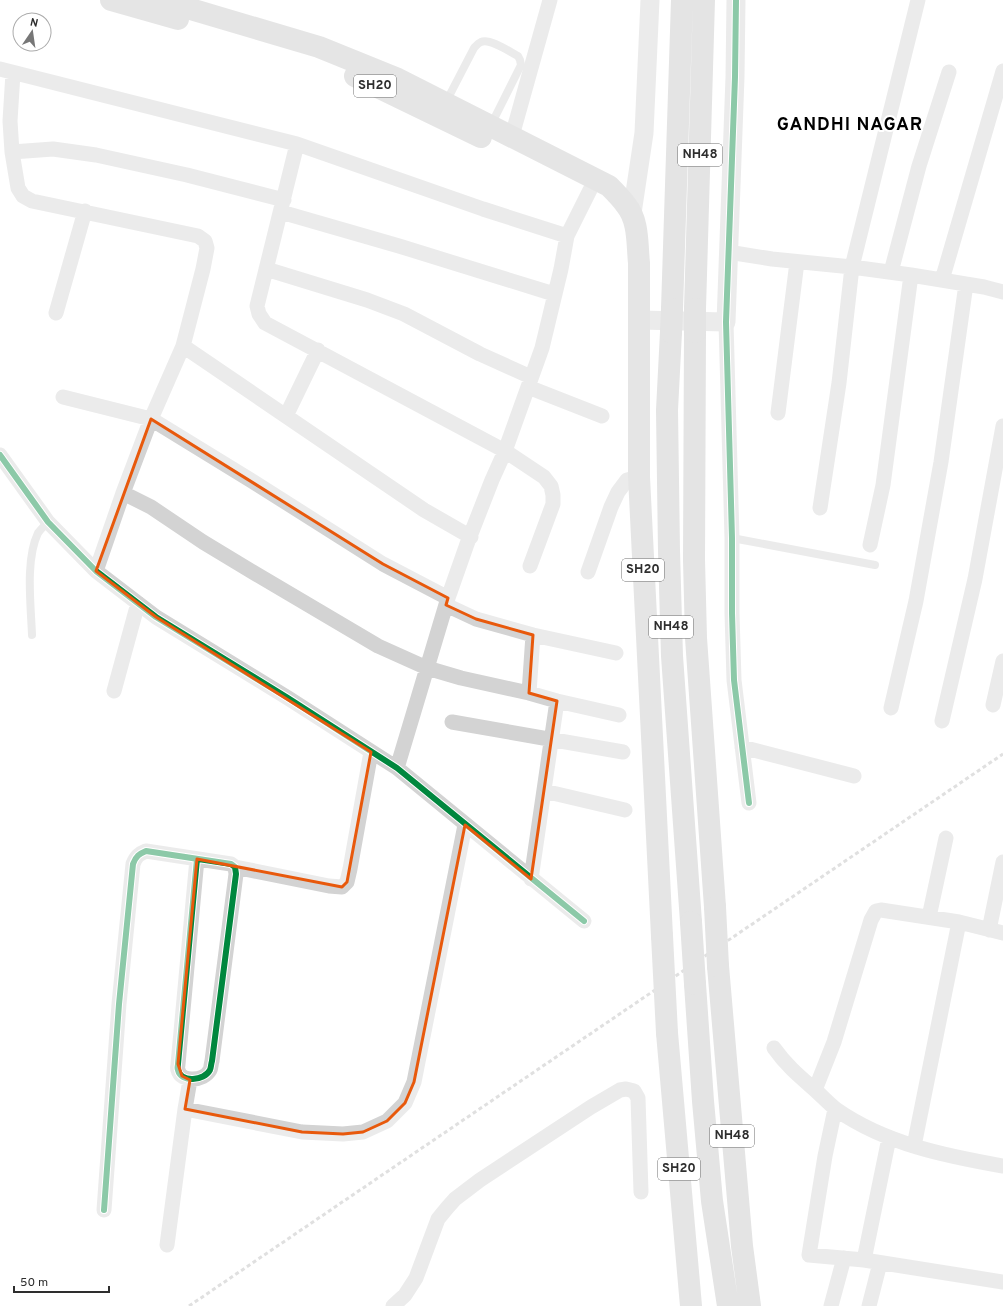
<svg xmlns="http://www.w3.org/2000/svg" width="1003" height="1306" viewBox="0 0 1003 1306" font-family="Overpass,sans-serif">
<rect width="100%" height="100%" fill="#fff"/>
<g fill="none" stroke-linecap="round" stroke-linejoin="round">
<path stroke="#d3d3d3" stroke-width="8" d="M446 102 474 48C476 46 478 43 481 42 490 38 510 52 518 56L520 60 521 65 491 125
M732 538 875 565
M32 635C31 606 25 560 38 533 41 529 45 525 48 522"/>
<path stroke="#d3d3d3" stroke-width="15" d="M0 69 297 144 483 209 567 236
M13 73 10 121 12 152 18 188 23 196 32 201 198 236 205 241 207 248 203 269 183 346 151 419 123 493 96 571
M512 136 550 0
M297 144 257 306 259 314 265 323 505 451 544 477 551 486 553 495V504L530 566
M12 152 53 149 96 155 187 175 284 200
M281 212 399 246 554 294
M728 252 772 259 852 267 911 275 984 287 1003 292
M266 269 367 300 404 314 480 354 531 377
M891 272 919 166 949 72
M942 280 1003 71
M56 313 85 211
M726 322 732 538V613L734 680 749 803
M183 346 424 510 471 537
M528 387 602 416
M63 397 151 419 252 481 383 564 448 598
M778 413 797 262
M286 416 318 350
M0 455 48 522 96 571 156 617 288 698 397 768 584 921
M123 493 151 507 203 542 256 574 378 646 427 668 461 678 529 693 557 701 619 715
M820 508 839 383 852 267 918 0
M870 545 883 485 911 275
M588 572 611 507 618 492 627 480 639 477
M446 605 476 619 533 635 616 653
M114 691 138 603
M529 693 533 635
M993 705 1003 661
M891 708 916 601 941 462 966 284
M942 721 975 579 1003 426
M452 722 623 752
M742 747 854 776
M397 768 448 598 467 544 492 480 505 451 542 348 561 269 567 236 590 190
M544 791 625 810
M235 867 329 886 342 887 347 882 350 869 371 752
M531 879 557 701
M929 917 946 838
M989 930 1003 862
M774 1048C786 1065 799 1076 814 1089 822 1096 829 1104 837 1110 886 1144 946 1156 1003 1166
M815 1090 834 1042 871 920 876 911 881 910 959 922 1003 933
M185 1109 302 1132 343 1134 363 1132 387 1121 405 1103 414 1082 465 825
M835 1109 825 1156 809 1255 864 1260 1003 1282
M914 1146 959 922
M104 1210 119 1004 133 864C136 856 139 854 146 851L231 864 235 867 236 874 212 1061C211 1064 211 1068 210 1070 204 1081 181 1083 178 1070 177 1068 178 1066 178 1064L197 859
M167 1245 185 1109 190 1080
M864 1260 889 1138
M393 1306 405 1295 416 1278 438 1219 447 1208 455 1199 480 1180 591 1107 620 1090 626 1089 634 1091 638 1098 641 1192
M831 1306 844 1258
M869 1306 880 1263"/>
<path stroke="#d3d3d3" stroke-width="19" d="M632 213 644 133 650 0
M639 320 726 322 735 77 736 0"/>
<path stroke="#c6c6c6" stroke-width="22" d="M111 0 178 19
M160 0 319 47 398 79 609 186C615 192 621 198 626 205 639 221 637 244 639 263V477L662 936
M355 76 481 137
M667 1033 691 1306"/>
<path stroke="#c3c3c3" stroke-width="22" d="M672 309 682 0
M695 309 704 0
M671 332 667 410 669 551 672 656 691 922
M695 332 694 560 696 638 715 907
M718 966 742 1246 750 1306
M695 984 703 1101 712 1201 728 1306"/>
<path stroke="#bababa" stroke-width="3" stroke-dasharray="4 3" stroke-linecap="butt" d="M189 1306 1003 754"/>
<path stroke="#c6c6c6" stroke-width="22" d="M662 936 667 1033"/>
<path stroke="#c3c3c3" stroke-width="22" d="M671 332 672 309
M695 332V309
M715 907 718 966
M691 922 695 984"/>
<defs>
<path id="cycleway" d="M736 0 735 77 726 322 732 538V613L734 680 749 803
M0 455 48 522 96 571 156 617 288 698 397 768 584 921
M104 1210 119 1004 133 864C136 856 139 854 146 851L231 864 235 867 236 874 212 1061C211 1064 211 1068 210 1070 204 1081 181 1083 178 1070 177 1068 178 1066 178 1064L197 859"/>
</defs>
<use href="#cycleway" stroke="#fff" stroke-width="8"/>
<use href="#cycleway" stroke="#00873e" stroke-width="6"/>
</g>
<path d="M0 0H1003V1306H0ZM151 419 383 564 448 598 446 605 476 619 533 635 529 693 557 701 531 879 465 825 414 1082 405 1103 387 1121 363 1132 343 1134 302 1132 185 1109 190 1080 182 1076 178 1064 197 859 342 887 347 882 371 752 156 617 96 571Z" fill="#fff" fill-opacity=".55" fill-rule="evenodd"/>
<path fill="none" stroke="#e8590c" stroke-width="3" stroke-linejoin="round" d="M151 419 383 564 448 598 446 605 476 619 533 635 529 693 557 701 531 879 465 825 414 1082 405 1103 387 1121 363 1132 343 1134 302 1132 185 1109 190 1080 182 1076 178 1064 197 859 342 887 347 882 371 752 156 617 96 571Z"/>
<g text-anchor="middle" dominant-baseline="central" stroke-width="4" stroke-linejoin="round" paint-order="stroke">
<g fill="#fff" stroke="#6d6d6d" stroke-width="1">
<rect x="354" y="75" width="42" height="22" rx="3"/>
<rect x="678" y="144" width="44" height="22" rx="3"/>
<rect x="622" y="559" width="42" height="22" rx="3"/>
<rect x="649" y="616" width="44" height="22" rx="3"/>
<rect x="710" y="1125" width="44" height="22" rx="3"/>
<rect x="658" y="1158" width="42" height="22" rx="3"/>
</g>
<g font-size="13" font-weight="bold" fill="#2e2e2e">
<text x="375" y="86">SH20</text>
<text x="700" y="155">NH48</text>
<text x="643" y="570">SH20</text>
<text x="671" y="627">NH48</text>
<text x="732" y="1136">NH48</text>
<text x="679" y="1169">SH20</text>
</g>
<g font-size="18" font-weight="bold" letter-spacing="1" fill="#000" stroke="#fff">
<text x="850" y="125">GANDHI NAGAR</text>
</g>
</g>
<g transform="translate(32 32) rotate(13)"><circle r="19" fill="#ffffff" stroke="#ababab"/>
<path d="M0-3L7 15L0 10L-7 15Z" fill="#777777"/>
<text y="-6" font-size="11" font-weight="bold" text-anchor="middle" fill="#2e2e2e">N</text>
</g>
<path d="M14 1286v6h95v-6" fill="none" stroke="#2e2e2e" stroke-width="2"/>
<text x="20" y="1286" font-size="12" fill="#2e2e2e" stroke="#ffffff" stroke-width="3" paint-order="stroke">50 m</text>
</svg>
